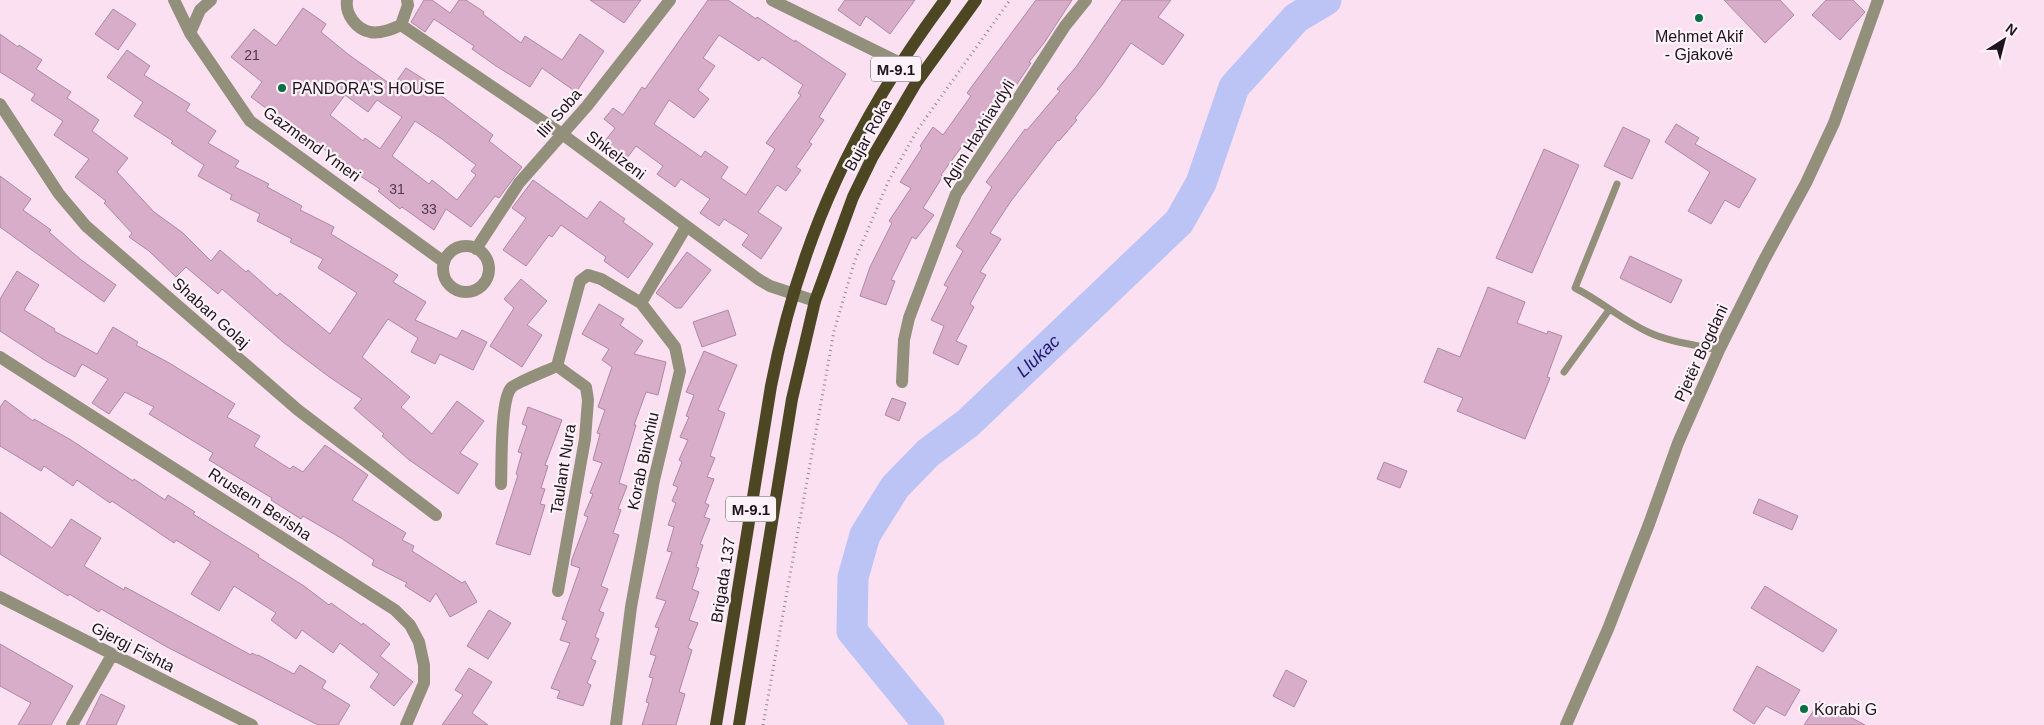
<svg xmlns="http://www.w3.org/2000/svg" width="2044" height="725" viewBox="0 0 2044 725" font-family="Helvetica,sans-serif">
<rect width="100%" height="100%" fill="#fbe0f2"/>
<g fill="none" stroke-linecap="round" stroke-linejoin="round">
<path stroke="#bcc3f5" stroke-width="31" id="s1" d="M929 725 852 631 853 577 865 535 895 487 928 453 968 423 1179 222 1201 183 1234 87 1296 18 1326 0"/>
</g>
<path fill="#d8adca" stroke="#b087a3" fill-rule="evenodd" d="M424 0H432L450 13 459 0H466L484 12 483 14 521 43 525 36 562 60 580 34 604 51 576 92 542 68 530 87 496 66 472 49 474 46 434 19 425 32 411 22Z
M590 0H641L624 23Z
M708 0H728L756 19 757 17 795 42V40L846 74 819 117 824 120 809 142 812 144 796 167 801 170 786 191 777 185 758 212 782 228 761 259 742 245 749 235 724 219 719 226 700 213 710 199 681 179 675 187 657 174 663 166 636 146 627 158 605 141 615 128 604 119 613 108 623 115 642 87 645 89ZM719 35 759 61 762 57 803 85 798 93 801 95 766 143 775 149 746 195 721 178 728 167 705 151 701 157 654 124 669 100 694 118 709 99 698 90 715 66 703 58Z
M845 0H915L890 34 866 16 860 26 838 10Z
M1036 0H1072L1044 43 1029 62 1031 63 1017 84 986 125 989 127 972 151 963 145 941 175 943 176 923 208 934 215 916 239 912 237 891 280 895 281 886 305 860 296 870 267 892 223 889 221 911 188 900 182 922 148 920 146 933 127 943 135 971 96 967 93Z
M1122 0H1171L1158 17 1184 35 1163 65 1131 43 1102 85 1075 118 1077 120 1059 141 1058 140 1011 201 990 233 1001 239 980 272 986 275 970 304 974 307 956 341 967 346 958 365 933 353 944 326 931 320 948 287 944 285 963 251 956 246 992 187 986 182 1025 129 1027 130 1060 91 1057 89 1076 67Z
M1724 0H1780L1794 15 1765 43Z
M1826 0H1853L1865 12 1840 40 1812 15Z
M303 8 326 24 321 32 349 55 393 86 406 68 433 85 431 88 493 135 489 141 522 167 499 198 495 196 471 227 446 209 434 230 402 207 400 209 378 191 380 189 345 166 312 139 306 147 282 131 287 124 251 97 262 82 231 57 254 29 276 46ZM345 95 368 112 377 100 402 117 380 149 365 138 363 141 330 115ZM415 121 442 139 476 165 471 171 476 175 457 200 432 180 429 184 392 156Z
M113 9 136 24 118 50 95 34Z
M0 34 18 47 19 45 42 60 36 69 71 92 67 98 99 120 92 131 128 158 117 172 154 212 183 233 211 261 220 250 246 272 248 270 277 296 280 293 330 334 357 293 318 268 323 259 290 242 292 239 257 221 260 214 230 199 232 195 198 176 204 165 171 143 173 141 134 116 143 102 107 77 127 50 150 66 144 75 190 104 186 111 216 131 208 143 239 161 235 167 269 184 267 187 302 206 300 210 334 227 331 234 398 275 393 282 426 302 415 320 457 339 462 330 487 342 473 370 440 354 435 364 411 352 418 338 388 319 362 357 410 397 401 407 432 434 457 401 484 421 460 453 478 464 458 494 408 459 382 436 384 434 354 408 362 399 328 376 283 342 222 289 218 294 186 267 176 277 149 251 129 237 132 233 104 203 106 201 75 177 89 159 54 135 63 121 31 100 35 94 0 72Z
M1676 124 1699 138 1695 144 1756 179 1739 208 1725 200 1711 224 1688 211 1710 172 1665 142Z
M1623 127 1650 140 1632 179 1604 166Z
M1544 149 1579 165 1532 273 1496 258Z
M0 176 31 199 23 210 51 230 49 232 80 259 116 285 104 302 0 227Z
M533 180 587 219 600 201 625 219 623 222 653 244 628 278 604 261 606 257 561 225 552 237 549 235 526 266 503 250 526 218 512 208Z
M687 252 711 270 681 308H676L656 293Z
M1630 256 1682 280 1671 303 1620 278Z
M17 271 39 285 24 310 55 329 54 331 97 354 113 327 138 342 136 345 171 364 235 404 227 417 260 436 254 446 290 469 293 466 303 472 325 445 368 475 352 500 406 533 402 540 414 546 412 551 462 583 465 581 477 602 450 617 436 593 430 602 405 586 407 583 372 565 374 560 341 538 303 516 301 519 271 500 272 498 209 460 213 453 149 414 154 407 125 392 109 414 92 403 108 379 82 364 75 377 46 361 0 331V299Z
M521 279 547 301 527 325 542 335 522 367 490 346 514 308 504 299Z
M1488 287 1525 302 1517 323 1547 334 1548 331 1562 336 1547 377 1550 378 1525 439 1457 411 1463 398 1424 382 1438 348 1460 357Z
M599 304 624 319 620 325 643 341 634 354 666 362 658 395 646 392 634 425H636L619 483 627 486 618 509 621 510 613 533 619 535 601 586 608 589 599 611 604 613 595 637 599 639 591 659 596 661 587 683 591 685 583 706 557 698 560 691 551 688 570 643 560 640 567 621 562 619 580 568 571 565 572 559 588 517 584 515 593 494 590 493 602 463 593 460 600 434 597 433 605 410 598 407 612 367 602 360 609 349 582 334Z
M728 310 736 335 702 347 693 322Z
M704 351 737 365 718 410 725 413 710 456 715 458 707 477 714 479 705 503 709 505 704 517 710 519 700 544 703 545 696 567 699 568 692 589 699 592 689 620 698 623 688 648 692 650 679 692 685 694 676 725H642L649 703 646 702 653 678 649 677 656 656 650 654 659 628 655 627 666 601 656 598 672 552 667 551 674 527 668 525 676 503 672 501 678 487 673 485 682 462 679 460 688 440 680 437 689 417 686 416 694 395 686 392Z
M892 398 906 403 899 421 885 415Z
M5 400 33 421 34 419 71 440 133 481 134 479 165 500 168 495 195 512 193 514 259 555 258 557 304 586 329 605 331 603 362 625 363 623 390 644 380 656 413 682 394 706 370 687 379 674 340 643 333 653 302 630 296 639 271 620 276 613 234 586 219 611 191 594 211 562 176 540 174 543 112 501 110 503 77 480 73 486 44 466 41 471 0 446V407Z
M528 407 562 420 545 465 548 466 541 488 545 489 540 504 545 505 530 555 496 544 518 475 516 474 522 453 518 452 527 426 522 424Z
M1384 462 1407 471 1400 488 1377 479Z
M1759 499 1798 516 1792 530 1753 513Z
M0 512 52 548 71 519 101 538 84 566 124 590 125 587 251 655 252 653 258 656V655L294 674 300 665 326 681 322 688 350 705 338 725H318L167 647 101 609 99 612 69 594 68 596 0 554Z
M1765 586 1837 630 1823 652 1751 608Z
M489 610 511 623 488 659 467 646Z
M0 644 73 686 51 725H18L31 703 0 686Z
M1757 666 1800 690 1785 716 1766 706 1754 724 1733 710Z
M469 668 492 682 472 713 488 725H442L463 695 455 690Z
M1286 670 1307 681 1294 707 1273 696Z
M101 694 125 706 116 725H86Z
M1820 701 1865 725H1804Z"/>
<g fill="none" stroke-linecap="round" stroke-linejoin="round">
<path stroke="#9a8594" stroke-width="3" stroke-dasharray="1 4" stroke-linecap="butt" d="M763 725 834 331 855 260 889 180 918 129 1010 0"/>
<path stroke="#928f7b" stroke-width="7" d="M1617 184 1575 288C1601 301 1622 320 1648 332 1669 342 1696 345 1719 350
M1564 372 1609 310"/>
<path stroke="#928f7b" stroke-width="12" d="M174 0 190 33 250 121 444 262
M347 0C345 14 356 29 370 32 381 34 392 29 401 25L408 5 407 0
M772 0 900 63
M401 25 562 134 758 279 770 286 815 301
M190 33 200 10 211 0
M0 104 59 194 86 226 298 410 436 515
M443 269a23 23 0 1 1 46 0a23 23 0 1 1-46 0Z
M476 249 519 183 587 106 670 0
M0 357 395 610 410 625 419 642 424 665V683L406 725
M557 366 586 387 588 400 585 439 558 591
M902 382 904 340 909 318 956 194 1065 26 1086 0
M501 484C502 464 500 401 511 388 515 383 549 370 557 366L580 281 588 275 601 279 641 303
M0 597 252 725
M72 725 112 655
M616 725 631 607 654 480 680 371 675 347 641 303 686 227
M1566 725 1608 629 1649 524 1678 443 1719 350 1763 262 1806 183 1834 123 1878 0"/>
<path stroke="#4d4623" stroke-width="12" d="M716 725 771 386C800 237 855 121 945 0
M739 725 792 399 815 301 853 197 872 158 916 83 976 0"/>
</g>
<g fill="#0b6f45" stroke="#fcf3f9" stroke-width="2">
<circle cx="1699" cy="18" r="5"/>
<circle cx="282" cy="88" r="5"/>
<circle cx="1804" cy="709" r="5"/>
</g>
<g text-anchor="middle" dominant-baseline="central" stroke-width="4.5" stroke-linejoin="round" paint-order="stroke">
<g font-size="14" fill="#4f3948">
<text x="252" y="55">21</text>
<text x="397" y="189">31</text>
<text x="429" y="209">33</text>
</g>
<g fill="#fcf3f9" stroke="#63565f" stroke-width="1">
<rect x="871" y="56.5" width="50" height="25" rx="4"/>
<rect x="726" y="496.5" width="50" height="25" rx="4"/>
</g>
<g font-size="15" font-weight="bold" fill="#21121d">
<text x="896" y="69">M-9.1</text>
<text x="751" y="509">M-9.1</text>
</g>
<g font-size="16" fill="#21121d" stroke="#fcf3f9" text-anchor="start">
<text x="1699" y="36" text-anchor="middle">Mehmet Akif<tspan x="1699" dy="18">- Gjakovë</tspan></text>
<text x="292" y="88">PANDORA'S HOUSE</text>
<text x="1814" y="709">Korabi G</text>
</g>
<g font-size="16" fill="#21121d" stroke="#fcf3f9">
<text transform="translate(559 113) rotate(-49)">Ilir Soba</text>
<text transform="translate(978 133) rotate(-58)">Agim Haxhiavdyli</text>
<text transform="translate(868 135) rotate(-61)">Bujar Roka</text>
<text transform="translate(312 144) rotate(36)">Gazmend Ymeri</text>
<text transform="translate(616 155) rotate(37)">Shkelzeni</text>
<text transform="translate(211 313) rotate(42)">Shaban Golaj</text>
<text transform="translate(1701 353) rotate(-65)">Pjetër Bogdani</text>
<text transform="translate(643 461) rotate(-78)">Korab Binxhiu</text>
<text transform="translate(563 469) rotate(-81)">Taulant Nura</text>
<text transform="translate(260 504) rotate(33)">Rrustem Berisha</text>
<text transform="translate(723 580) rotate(-81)">Brigada 137</text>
<text transform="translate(133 647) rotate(27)">Gjergj Fishta</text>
</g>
<g font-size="18" font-style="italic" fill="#221572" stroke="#fcf3f9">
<text stroke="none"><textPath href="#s1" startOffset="470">Llukac</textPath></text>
</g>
</g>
<g transform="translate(2004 40) rotate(36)" stroke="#fcf3f9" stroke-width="4" paint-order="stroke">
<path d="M0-4L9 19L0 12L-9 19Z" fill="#21121d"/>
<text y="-8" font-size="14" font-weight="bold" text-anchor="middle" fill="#21121d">N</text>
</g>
</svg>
